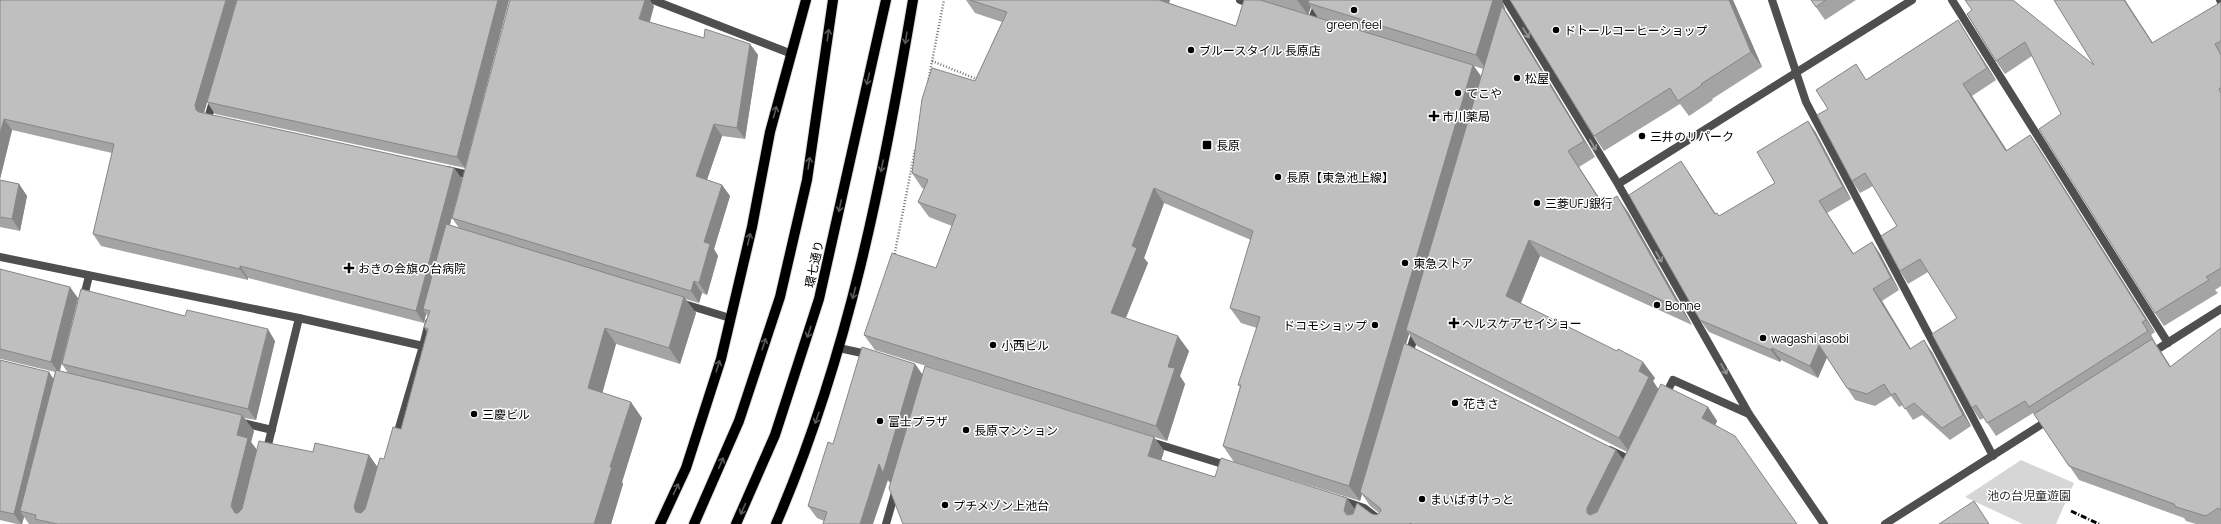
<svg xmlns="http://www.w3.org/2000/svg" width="2221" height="524" viewBox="0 0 2221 524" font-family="Manrope,'Noto Sans JP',sans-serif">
<rect width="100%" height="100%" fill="#fff"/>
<path fill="#d6d6d6" d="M2021 460 2074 483 2056 524H2023L1965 497Z"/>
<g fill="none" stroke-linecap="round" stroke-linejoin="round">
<defs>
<path id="primary" d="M660 524 686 468 721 359 752 227 770 132 806 0
M694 524 739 421 780 297 807 180 833 0
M736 524 775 435 819 299 886 0
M776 524C848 357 883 179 913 0"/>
</defs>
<use href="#primary" stroke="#dbdbdb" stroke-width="12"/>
<path stroke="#717171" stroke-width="2.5" stroke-dasharray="1 2" stroke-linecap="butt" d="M932 61 979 80
M928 82 944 0
M894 257 915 150"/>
<path stroke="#4f4f4f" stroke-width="8" d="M653 0 792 54
M1952 0 2168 343
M1311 22 1319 0
M213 120 208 118 214 98
M447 170 469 175
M83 300 89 276
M239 422 272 430
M396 438 423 346
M1610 450 1633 461
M266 453 299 318
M886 524 896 489"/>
<path stroke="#4f4f4f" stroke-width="8" d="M1240 0 1254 5
M1506 0 1618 184 1749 414 1824 524
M1772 0 1806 102 1993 456
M2220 0 2221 2
M1618 184 1912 0
M0 257 299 318 423 346 429 322
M681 303 730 318
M839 348 871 355
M2150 354 2221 309
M1408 357 1416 331
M1665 396 1673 380 1749 414
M1148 441 1229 466
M1341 500 1364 508 1385 524
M1885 524 2050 419"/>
<use href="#primary" stroke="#000" stroke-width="10"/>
<path stroke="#000" stroke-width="3" stroke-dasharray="6 2 1 2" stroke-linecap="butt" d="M2071 511 2099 524"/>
</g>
<path fill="#a4a4a4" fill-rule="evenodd" d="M0 0H237L204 113 454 168 462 179 450 225 459 228 452 218 654 6 650 22 704 38 750 44 758 55 745 139 722 136 707 180 722 185 730 196 714 249 718 256 707 295 702 293 699 303 685 299 696 313 680 364 616 344 602 393 642 418 622 482 623 484 611 524H29L24 517 22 524H17L0 520V360L49 372 53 379 55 372 1 359H0V269L78 298 60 371 68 373 62 364 275 341 256 420 244 418 254 431 251 442 257 450 313 452 369 455 377 467 384 459 401 429 427 332 424 327 428 317 426 314 424 323 248 278V280L101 246 93 234 112 153 12 130 0 179Z
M237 0H509L465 168 215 114 207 102Z
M966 0H1170L1169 3 1236 26 1244 0H1502L1505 9V10L1513 22 1595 157 1579 167 1604 205 1628 212 1692 325 1540 256 1521 303 1655 378 1653 381 1658 389 1708 407 1717 421 1715 425 1797 524H903L890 483 888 480 824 521 817 518 808 506 833 444 915 364 922 374 1154 437 1164 451 1161 460 1215 477 1355 509 1372 514 1377 515 1379 513 1370 506 1362 494 1360 501 1234 462 1223 446 1240 387 1238 385 1257 328 1241 323 1230 308 1251 240 1164 203 1144 258 1148 263 1126 318 1189 351 1180 376 1185 384 1167 441 875 350 864 335 936 268 952 226 929 217 918 202 924 189 922 188 912 173 975 81 1002 22 975 13ZM1311 7 1318 18 1308 15ZM1474 66 1483 69 1481 76ZM1409 334 1417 346 1627 452 1623 460 1616 450 1406 344Z
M1510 0H1733L1762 67 1712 99 1713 100 1689 116 1680 104 1604 151 1594 136Z
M1811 0H1856L1825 20Z
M2054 0H2125L2153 43 2221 2V286L2215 290 2218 293 2164 326 2155 313 2061 114 2032 56 2005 74 1996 61 1967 14 2094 65Z
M1958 20 1966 33 1996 80 1972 96 2007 151 2030 135 2039 148 2155 332 2151 335 2156 344 2171 367 2221 328V524H2196L2186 521 2184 518 2079 480 2033 413 1996 436 1984 418 1980 420 1972 408 1957 318 1928 272 1908 284 1900 271 1897 226 1873 186 1860 193 1852 181 1828 109 1866 80Z
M1808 121 1816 133 1851 199 1827 213 1854 254 1872 242 1880 254 1899 290 1882 301 1911 349 1932 352 1971 426 1950 440 1922 415 1913 420 1903 405 1899 407 1891 396 1875 406 1855 400 1827 358 1818 378 1781 360 1780 362 1709 332 1700 320 1689 173 1716 214 1719 216 1775 183Z
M0 180 19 184 27 196 20 231 0 227Z"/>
<path fill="#868686" d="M226 0H237L203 116 196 110 195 105Z
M498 0H509L465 168 457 157Z
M645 0H650L654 6 647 30 639 19Z
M1156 0H1170L1165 14Z
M1297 0H1313L1308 3 1311 7 1308 15Z
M1493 0H1502L1505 9V10L1513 22 1595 157 1584 141 1487 70 1476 55Z
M1729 0H1733L1762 67 1751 52Z
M2124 0H2125L2161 56 2152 43Z
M1958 20 1966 33 1996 80 1987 68Z
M750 44 758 55 745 139 737 128Z
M1473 65 1484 81 1406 330 1409 334 1362 493 1360 492 1362 494 1360 501 1349 486Z
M1963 84 1972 96 2015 163 2006 151Z
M4 119 12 130 0 179V134Z
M1808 121 1816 133 1851 199 1843 187Z
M714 124 722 136 704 188 696 176Z
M2030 135 2039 148 2155 332 2146 320Z
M1568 151 1579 167 1614 221 1603 205Z
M1681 161 1689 173 1723 226 1715 214Z
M454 168 462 179 427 310 423 309 426 314 424 323 416 311Z
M19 184 27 196 20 231 12 219Z
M722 185 730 196 714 249 718 256 707 295 699 283 704 242Z
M1154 188 1164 203 1144 258 1148 263 1121 329 1111 313 1132 246Z
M1617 196 1628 212 1692 325 1681 309Z
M1819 201 1827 213 1861 266 1853 254Z
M1529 240 1540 256 1517 312 1506 296Z
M1872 242 1880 254 1899 290 1891 278Z
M240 266 248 278V280L240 269Z
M694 281 702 293 699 303 691 291Z
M70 287 78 298 59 373 51 362Z
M1873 289 1882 301 1918 361 1910 349Z
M684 297 696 313 680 364 669 348Z
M2142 322 2151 335 2156 344 2148 331Z
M605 328 616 344 599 405 588 388Z
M268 329 275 341 256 420 248 409Z
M1178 336 1189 351 1180 376 1185 384 1167 441 1156 426 1168 367Z
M2152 339 2162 353 2180 382 2170 367Z
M1924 340 1932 352 1971 426 1963 415Z
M1819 345 1827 357 1818 378 1810 366Z
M1772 348 1781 360 1780 362 1771 350Z
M1643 362 1655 378 1653 381 1661 393 1631 454 1619 438 1639 371Z
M915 364 924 377 892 485 888 480 873 524H860L879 464Z
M49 372 56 383 20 511 24 517 22 524H21L14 514Z
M631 402 642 418 622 482 623 484 611 524H594L610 467Z
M1708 407 1717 421 1712 432 1702 418Z
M242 415 254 431 251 442 260 454 243 523 235 513 231 506 237 435Z
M1154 437 1164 451 1158 470 1148 456Z
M1616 450 1626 463 1597 522 1587 513V508Z
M369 455 381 472 366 523 356 512 354 507Z
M1347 498 1357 512 1354 524 1344 511Z"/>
<path fill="#bfbfbf" stroke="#868686" d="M0 0H226L195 105 196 110 199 112 454 168 416 311 240 266V269L93 234 114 144 4 119 0 134Z
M237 0H498L457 157 207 102Z
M510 0H645L639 19 704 38 705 29 750 44 737 128 714 124 696 176 722 185 704 242 710 244 699 283 694 281 691 291 452 218Z
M970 0H1159L1236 26 1244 0H1260L1473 65 1349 486 1223 446 1241 385H1238L1260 317 1230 308 1253 231 1154 188 1132 246 1137 248 1111 313 1178 336 1168 367 1175 368 1156 426 864 335 892 253 936 268 956 215 918 202 928 180 912 173 922 99 932 68 975 81 1007 12Z
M1309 0H1493L1476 55 1308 3Z
M1510 0H1729L1751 52 1701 84 1702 85 1678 101 1670 88 1594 136Z
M1811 0H1826L1816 7Z
M1965 0H2013L2094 65 2054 0H2124L2152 43 2221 2V41L2215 44 2221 55V88L2219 89 2221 93V268L2206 277 2209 280 2155 313 2039 129 2061 114 2025 42 1996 61 1967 14 1972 10Z
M1502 6 1584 141 1568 151 1603 205 1617 196 1681 309 1529 240 1506 296 1617 351 1618 349 1643 362 1639 371 1649 377 1619 438 1406 330Z
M1958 20 1987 68 1963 84 2006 151 2030 135 2146 320 2142 322 2148 331 2029 407 2025 401 1987 423 1976 405 1972 408 1932 334 1957 318 1920 259 1900 271 1881 236 1897 226 1865 173 1852 181 1817 115 1828 109 1816 90 1856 64 1866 80Z
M1808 121 1843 187 1819 201 1853 254 1872 242 1891 278 1873 289 1910 349 1924 340 1963 415 1942 428 1914 403 1905 409 1895 393 1891 395 1884 384 1867 394 1847 388 1819 345 1810 366 1772 348 1771 350 1700 320 1629 195 1681 161 1715 214 1717 213 1719 216 1775 183 1757 152Z
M0 180 19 184 12 219 0 217Z
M446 224 684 297 669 348 605 328 588 388 631 402 610 467H612L594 524H57L35 519 36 515 20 511 56 370 242 415 237 435 248 438 231 506 235 513H238L242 509 259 441 313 452 315 443 369 455 354 507 356 512 361 513 365 509 380 458 384 459 393 427 401 429 428 329 424 327 430 311 423 309Z
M0 269 70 287 51 362 0 349Z
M81 289 185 316 187 310 268 329 248 409 62 364Z
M2221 328V510L2218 508 2206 516 2176 507 2174 504 2069 466 2034 414 2152 339 2170 367Z
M1404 343 1616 450 1587 508V513L1590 515 1597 512 1661 384 1708 407 1702 418 1735 436 1797 524H1412L1410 523 1409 524H903L889 488 925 366 1154 437 1148 456 1215 477 1221 458 1347 498 1344 511 1347 515 1353 514 1357 503 1372 514 1377 515 1381 511 1380 508 1360 492Z
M862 347 915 364 883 473 879 464 860 524H823L827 512 808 506 828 442 833 444Z
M0 360 49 372 14 514 0 511Z
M1974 501 1989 524H1939Z"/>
<defs><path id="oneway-shaft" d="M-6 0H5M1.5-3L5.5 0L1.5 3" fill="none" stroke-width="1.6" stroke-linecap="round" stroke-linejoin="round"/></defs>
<g stroke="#959595">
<use href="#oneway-shaft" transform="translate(1526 33) rotate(59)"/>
<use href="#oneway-shaft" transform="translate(1593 145) rotate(59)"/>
<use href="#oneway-shaft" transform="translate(1659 257) rotate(60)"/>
<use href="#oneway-shaft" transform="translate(1724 369) rotate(60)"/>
</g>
<g stroke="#595959">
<use href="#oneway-shaft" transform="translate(828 35) rotate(-82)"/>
<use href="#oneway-shaft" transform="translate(906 38) rotate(99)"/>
<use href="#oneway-shaft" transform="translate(868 79) rotate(103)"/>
<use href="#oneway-shaft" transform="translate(775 112) rotate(-74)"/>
<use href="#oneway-shaft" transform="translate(809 163) rotate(-82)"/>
<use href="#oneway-shaft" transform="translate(882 166) rotate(101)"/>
<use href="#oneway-shaft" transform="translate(840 206) rotate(102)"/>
<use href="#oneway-shaft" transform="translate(749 239) rotate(-77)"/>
<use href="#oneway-shaft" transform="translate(854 293) rotate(105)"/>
<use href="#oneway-shaft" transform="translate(809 332) rotate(108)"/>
<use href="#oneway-shaft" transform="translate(764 344) rotate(-72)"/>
<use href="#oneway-shaft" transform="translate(718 366) rotate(-72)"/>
<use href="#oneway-shaft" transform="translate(817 418) rotate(109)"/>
<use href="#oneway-shaft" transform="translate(721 463) rotate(-66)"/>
<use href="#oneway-shaft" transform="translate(676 489) rotate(-65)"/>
<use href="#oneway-shaft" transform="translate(743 509) rotate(114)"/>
</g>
<g fill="#000" stroke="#fff" stroke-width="1.5">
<circle cx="1354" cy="10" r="4"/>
<circle cx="1556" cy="30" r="4"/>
<circle cx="1191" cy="50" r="4"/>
<circle cx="1517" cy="78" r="4"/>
<circle cx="1458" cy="93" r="4"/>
<path d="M1432 110h4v4h4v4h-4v4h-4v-4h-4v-4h4z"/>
<circle cx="1642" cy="136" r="4"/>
<rect x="1202" y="140" width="10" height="10" rx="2"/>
<circle cx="1278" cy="177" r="4"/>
<circle cx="1537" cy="203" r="4"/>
<circle cx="1405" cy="263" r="4"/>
<path d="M347 262h4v4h4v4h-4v4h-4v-4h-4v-4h4z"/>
<circle cx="1657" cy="305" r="4"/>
<path d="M1452 317h4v4h4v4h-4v4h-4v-4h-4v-4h4z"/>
<circle cx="1375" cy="325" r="4"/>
<circle cx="1763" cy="338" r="4"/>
<circle cx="993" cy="345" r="4"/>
<circle cx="1455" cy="403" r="4"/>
<circle cx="474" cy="414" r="4"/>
<circle cx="880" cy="421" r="4"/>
<circle cx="966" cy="430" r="4"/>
<circle cx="1422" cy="499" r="4"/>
<circle cx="945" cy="505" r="4"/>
</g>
<g text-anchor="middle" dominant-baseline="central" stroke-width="3" stroke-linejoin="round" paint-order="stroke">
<g font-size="12" fill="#000" stroke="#fff" text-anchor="start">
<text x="1354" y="24" text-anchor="middle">green feel</text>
<text x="1564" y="30">ドトールコーヒーショップ</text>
<text x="1199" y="50">ブルースタイル 長原店</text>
<text x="1525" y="78">松屋</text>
<text x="1466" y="93">てこや</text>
<text x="1442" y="116">市川薬局</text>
<text x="1650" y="136">三井のリパーク</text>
<text x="1216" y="145">長原</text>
<text x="1286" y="177">長原【東急池上線】</text>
<text x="1545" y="203">三菱UFJ銀行</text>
<text x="1413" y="263">東急ストア</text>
<text x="358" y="268">おきの会旗の台病院</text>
<text x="1665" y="305">Bonne</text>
<text x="1462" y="323">ヘルスケアセイジョー</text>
<text x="1367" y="325" text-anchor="end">ドコモショップ</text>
<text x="1771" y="338">wagashi asobi</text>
<text x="1001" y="345">小西ビル</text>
<text x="1463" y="403">花きさ</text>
<text x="482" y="414">三慶ビル</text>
<text x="888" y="421">富士プラザ</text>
<text x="974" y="430">長原マンション</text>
<text x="1430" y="499">まいばすけっと</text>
<text x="953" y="505">プチメゾン上池台</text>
</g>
<g font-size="12" fill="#000" stroke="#fff">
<text transform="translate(814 264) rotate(-78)">環七通り</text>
</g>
<g font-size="12" fill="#2d2d2d" stroke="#fff">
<text x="2029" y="495">池の台児童遊園</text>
</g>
</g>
</svg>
